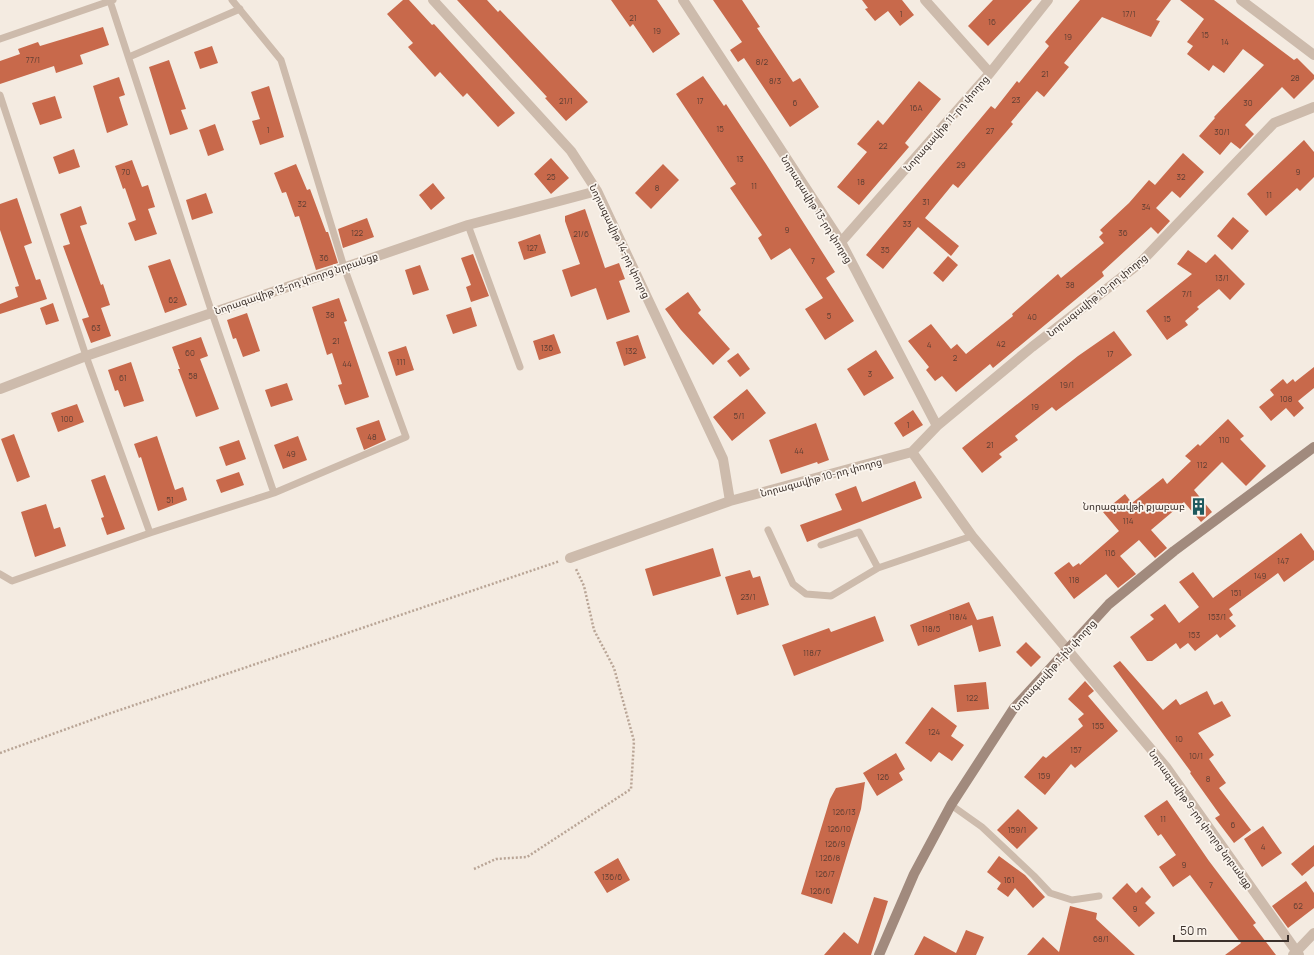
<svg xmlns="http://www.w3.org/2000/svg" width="1314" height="955" viewBox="0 0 1314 955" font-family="Manrope,'Noto Sans Armenian',sans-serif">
<rect width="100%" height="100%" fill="#f4ebe1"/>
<path fill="#c8694b" d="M403 0H409L432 25 434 24 515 113 498 127 467 93 463 97 440 72 435 77 408 47 413 43 387 14Z
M457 0H487L498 12 500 10 588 102 566 121 545 98 547 97Z
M611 0H657L680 34 653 53 633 24 630 27Z
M713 0H742L760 27 757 28 793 82 800 78 819 107 790 127 744 58 738 62 730 50 742 42Z
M862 0H902L914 15 900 26 888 11 875 21 865 9 868 8Z
M993 0H1032L988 46 968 26Z
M1080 0H1171L1156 20 1160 21 1151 37 1102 17 1064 63 1069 67 1044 97 1037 91 1011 122 1013 124 958 188 953 184 925 218 959 246 951 256 918 227 883 269 866 255 991 106 995 109 1017 81 1019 83 1049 46 1045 42Z
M1180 0H1214L1294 60 1297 58 1314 75V79L1294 99 1282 87 1245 125 1254 134 1240 149 1231 142 1220 155 1199 136 1215 118 1214 117 1264 65 1243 49 1224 73 1213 65 1209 71 1187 54 1193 46 1187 42 1204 19Z
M103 27 109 45 80 55 83 64 56 73 54 66 0 84V61L20 54 18 49 38 42 40 46Z
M212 46 218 63 200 69 194 52Z
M169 60 186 109 181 110 188 129 170 135 149 67Z
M703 76 724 106 726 104 766 164 835 272 826 278 854 321 825 340 805 309 823 298 790 248 771 260 758 238 762 235 730 188 736 184 676 94Z
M119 77 125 95 119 97 128 125 107 133 93 86Z
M919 81 941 99 905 143 909 147 859 205 837 187 867 152 857 144 878 120 883 125Z
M269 86 284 137 260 145 252 121 260 119 251 92Z
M55 96 62 118 40 125 32 103Z
M215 124 224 150 208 156 199 130Z
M1304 140 1314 152V177L1300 191 1297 188 1266 216 1247 194Z
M74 149 80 167 59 174 53 157Z
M1183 153 1204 172 1180 198 1172 191 1156 208 1170 221 1158 234 1151 227 1102 272 1104 276 993 368 990 364 956 392 942 376 935 381 926 370 929 367 908 341 931 324 951 349 957 344 966 354 1013 316 1012 314 1058 274 1061 278 1104 243 1099 237 1103 233 1100 230 1129 203 1149 180 1155 185Z
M551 158 569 178 551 194 534 174Z
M132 160 142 187 148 185 155 207 148 209 157 234 135 241 128 223 136 220 125 188 123 189 115 166Z
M296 164 307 190 310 189 326 232H328L338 263 316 270 299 216 295 217 286 192 282 193 274 173Z
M663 164 679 180 651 209 635 193Z
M433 183 445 198 431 210 419 195Z
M206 193 213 213 192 220 186 200Z
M17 198 32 243 24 246 36 280 40 279 47 299 0 314V304L18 297 15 287 19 286 0 230V204Z
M81 206 87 224 80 226 101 285 103 284 110 305 101 308 111 336 91 343 82 319 89 317 63 246 70 244 60 214Z
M585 209 605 268 619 263 625 279 619 281 630 312 607 320 596 288 571 297 562 270 580 264 565 221V216Z
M1233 217 1249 231 1232 250 1217 236Z
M367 218 374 237 343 248 338 229Z
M540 234 546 253 524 260 518 242Z
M1188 250 1206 263 1215 254 1245 284 1230 300 1219 289 1197 307 1199 309 1185 321 1188 325 1167 340 1146 311 1192 274 1177 264Z
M473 254 489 296 471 302 466 287 471 285 461 258Z
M948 256 958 265 943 282 933 273Z
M170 259 187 305 165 313 148 266Z
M420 265 429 290 413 295 405 270Z
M688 292 701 310 698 313 730 349 713 365 681 330 665 309Z
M339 298 347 321 344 322 369 397 345 405 338 385 342 384 332 353 327 355 312 307Z
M53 303 59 321 46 325 40 308Z
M471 307 477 326 453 334 446 315Z
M247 313 260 351 243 357 236 338 233 339 227 320Z
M1114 331 1132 355 1056 411 1052 407 1015 436 1018 440 999 454 1002 457 982 473 962 448 1078 356Z
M554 334 561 353 539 360 533 341Z
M638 335 646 358 624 366 616 342Z
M201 337 208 356 200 359 219 409 196 417 178 369H180L172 347Z
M406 346 414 370 396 376 388 352Z
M876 350 894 378 864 396 847 369Z
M738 353 750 369 740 377 727 361Z
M131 362 144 401 124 407 118 390 115 391 108 370Z
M1314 367V388L1298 401 1304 408 1294 417 1286 408 1271 421 1259 407 1274 395 1270 390 1283 379 1287 384 1293 379 1295 382Z
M287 383 293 400 271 407 265 390Z
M747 389 766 413 732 441 713 417Z
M77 404 84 422 58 432 51 413Z
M913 410 923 425 903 437 894 423Z
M1228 419 1244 436 1240 439 1266 466 1246 486 1222 462 1194 490 1212 512 1201 522 1184 502 1151 530 1167 548 1155 558 1139 540 1120 556 1136 574 1118 588 1106 574 1074 599 1054 573 1069 562 1073 567 1079 563 1080 565 1119 531 1103 512 1125 494 1132 503 1163 478 1167 484 1191 461 1185 456 1198 444 1200 446Z
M379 420 386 440 364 450 356 428Z
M816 423 829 460 818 464 817 462 781 474 769 440Z
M14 434 30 477 17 482 1 439Z
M157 436 175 490 183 487 187 500 158 511 141 457 139 458 134 444Z
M298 436 307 460 283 469 274 445Z
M239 440 246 459 226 466 219 447Z
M239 472 244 485 221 493 216 480Z
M105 475 125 529 107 535 101 518 104 517 91 480Z
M915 481 922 498 807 542 800 525 842 510 835 494 856 486 862 502Z
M46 504 54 529 60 527 66 546 35 557 21 512Z
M1301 533 1314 551V560L1284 582 1278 573 1229 609 1233 615 1229 618 1236 626 1220 638 1217 634 1195 651 1188 643 1180 649 1176 643 1152 661H1147L1130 637 1154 619 1150 615 1165 604 1179 623 1199 607 1179 582 1193 572 1213 598Z
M713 548 721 576 653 596 645 569Z
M750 570 753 578 760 576 769 605 737 615 725 577Z
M969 602 977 620 993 616 1001 646 979 652 972 625 918 646 910 625Z
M875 616 884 641 794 676 782 645 829 628 831 632Z
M1026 642 1041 657 1031 667 1016 652Z
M1120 661 1163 710 1176 699 1180 705 1207 691 1214 705 1222 701 1231 716 1198 733 1214 755 1209 759 1226 783 1219 788 1251 830 1234 843 1215 818 1220 815 1190 773 1191 772 1113 666Z
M1085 681 1094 691 1088 696 1118 731 1075 768 1071 764 1045 795 1024 777 1043 756 1046 758 1083 726 1078 719 1084 714 1068 699Z
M986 682 989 709 957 712 954 685Z
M932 707 957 726 951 736 964 745 952 761 939 752 931 762 905 743Z
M896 753 905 769 899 773 903 780 877 796 863 773Z
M865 782 861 809 832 904 801 894 830 799 836 788Z
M1167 800 1209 861 1256 923 1253 925 1276 955H1225L1241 943 1190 875 1173 887 1159 867 1176 855 1161 834 1158 836 1144 816Z
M1018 809 1038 828 1017 849 997 830Z
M1263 826 1282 853 1262 867 1244 839Z
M1314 845V866L1302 876 1291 864Z
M999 856 1025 875 1045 897 1033 908 1015 888 1008 897 997 889 1001 883 987 872Z
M618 858 630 880 607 893 594 872Z
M1306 881 1314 893V908L1288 928 1272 906Z
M1127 883 1136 893 1142 887 1151 897 1145 903 1155 913 1139 927 1112 898Z
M874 897 888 901 871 955H824L844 932 858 944Z
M1070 906 1097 913 1096 919 1135 955H1027L1043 937 1059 952Z
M966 930 984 937 976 955H914L924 936 956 953Z"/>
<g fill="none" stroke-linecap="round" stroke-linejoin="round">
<path stroke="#b9a596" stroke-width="2.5" stroke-dasharray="2 2" stroke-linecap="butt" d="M0 753 108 714 560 561
M474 869 496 859 527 857 631 789 634 741 614 668 594 630 584 586 576 569"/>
<path stroke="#cdbbac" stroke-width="7" d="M110 1 212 313 274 493
M0 39 113 0
M129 57 240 9
M0 95 86 356 150 533
M468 225 520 367
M768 530 793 584 806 594 831 596 878 568 972 536
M821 545 859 532 878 568
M0 574 12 581 150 533 274 493 406 437 344 267 281 60 232 0
M951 805 982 827 1034 876 1050 893 1072 900 1099 896"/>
<path stroke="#cdbbac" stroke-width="10" d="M433 0 571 151 597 191 723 459 730 501
M683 0 841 242 937 426
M925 0 990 73
M1241 0 1314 55
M841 242 990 73 1048 0
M0 389 86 356 468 225 597 191
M912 452 972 536 1166 767 1299 955
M570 558 730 501 912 452 937 426 1032 347 1140 263 1274 123 1314 107
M1293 955 1314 933"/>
<path stroke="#a18a7d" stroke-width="10" d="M879 955 914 874 951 805 1014 708 1109 604 1174 551 1314 447"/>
</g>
<defs>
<symbol id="building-bare" viewBox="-9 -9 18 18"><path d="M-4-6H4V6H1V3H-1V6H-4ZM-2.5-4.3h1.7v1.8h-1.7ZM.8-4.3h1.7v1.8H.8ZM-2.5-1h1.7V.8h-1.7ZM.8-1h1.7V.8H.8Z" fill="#1f5a5e" stroke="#fbf5ee" stroke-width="2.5" paint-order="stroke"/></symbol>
</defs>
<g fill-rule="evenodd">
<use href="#building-bare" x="1186" y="494" width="25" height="25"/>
</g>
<g text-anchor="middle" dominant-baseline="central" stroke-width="3.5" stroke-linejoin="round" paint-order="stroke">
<g font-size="8" fill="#5e3e33">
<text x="901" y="13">1</text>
<text x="1129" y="13">17/1</text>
<text x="633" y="17">21</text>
<text x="992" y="21">16</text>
<text x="657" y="30">19</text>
<text x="1205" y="34">15</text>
<text x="1068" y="36">19</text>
<text x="1225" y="41">14</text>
<text x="33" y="59">77/1</text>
<text x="762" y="61">8/2</text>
<text x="1045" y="73">21</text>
<text x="1295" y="77">28</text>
<text x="775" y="80">8/3</text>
<text x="1016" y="99">23</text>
<text x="566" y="100">21/1</text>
<text x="700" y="100">17</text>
<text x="795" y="102">6</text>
<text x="1248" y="102">30</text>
<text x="916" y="107">16A</text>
<text x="720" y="128">15</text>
<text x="268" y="129">1</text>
<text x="990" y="130">27</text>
<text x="1222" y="131">30/1</text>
<text x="883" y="145">22</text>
<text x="740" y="158">13</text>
<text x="961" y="164">29</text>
<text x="126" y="171">70</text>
<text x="1298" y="171">9</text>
<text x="551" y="176">25</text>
<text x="1181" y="176">32</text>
<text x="861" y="181">18</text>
<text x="754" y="185">11</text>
<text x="657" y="187">8</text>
<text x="1269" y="194">11</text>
<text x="926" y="201">31</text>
<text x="302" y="203">32</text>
<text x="1146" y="206">34</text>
<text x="907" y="223">33</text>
<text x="787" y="229">9</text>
<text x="357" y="232">122</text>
<text x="1123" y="232">36</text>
<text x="581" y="233">21/6</text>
<text x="532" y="247">127</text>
<text x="885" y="249">35</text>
<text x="324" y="257">36</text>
<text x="813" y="260">7</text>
<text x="1222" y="277">13/1</text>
<text x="1070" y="284">38</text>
<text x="1187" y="293">7/1</text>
<text x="173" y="299">62</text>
<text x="330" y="314">38</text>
<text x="829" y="315">5</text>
<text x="1032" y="316">40</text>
<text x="1167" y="318">15</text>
<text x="96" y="327">63</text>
<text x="336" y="340">21</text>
<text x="1001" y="343">42</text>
<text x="929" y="344">4</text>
<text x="547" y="347">136</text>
<text x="631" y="350">132</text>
<text x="190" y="352">60</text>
<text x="1110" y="353">17</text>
<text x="955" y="357">2</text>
<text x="401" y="361">111</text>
<text x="347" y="363">44</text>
<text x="870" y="373">3</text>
<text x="193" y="375">58</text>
<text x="123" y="377">61</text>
<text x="1067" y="384">19/1</text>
<text x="1286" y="398">108</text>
<text x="1035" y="406">19</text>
<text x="739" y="415">5/1</text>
<text x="67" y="418">100</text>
<text x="908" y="424">1</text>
<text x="372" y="436">48</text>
<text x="1224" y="439">110</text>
<text x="990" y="444">21</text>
<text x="799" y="450">44</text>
<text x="291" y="453">49</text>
<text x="1202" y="464">112</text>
<text x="170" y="499">51</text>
<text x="1128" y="520">114</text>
<text x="1110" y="552">116</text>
<text x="1283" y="560">147</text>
<text x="1260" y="575">149</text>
<text x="1074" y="579">118</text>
<text x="1236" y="592">151</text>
<text x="748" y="596">23/1</text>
<text x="958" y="616">118/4</text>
<text x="1217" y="616">153/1</text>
<text x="931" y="628">118/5</text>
<text x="1194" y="634">153</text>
<text x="812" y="652">118/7</text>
<text x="972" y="697">122</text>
<text x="1098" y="725">155</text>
<text x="934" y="731">124</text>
<text x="1179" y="738">10</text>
<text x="1076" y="749">157</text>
<text x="1196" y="755">10/1</text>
<text x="1044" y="775">159</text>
<text x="883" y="776">126</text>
<text x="1208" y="778">8</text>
<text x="844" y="811">126/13</text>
<text x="1163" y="818">11</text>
<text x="1233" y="824">6</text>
<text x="839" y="828">126/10</text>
<text x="1017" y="829">159/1</text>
<text x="835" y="843">126/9</text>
<text x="1263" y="846">4</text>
<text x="830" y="857">126/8</text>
<text x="1184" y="864">9</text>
<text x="825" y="873">126/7</text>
<text x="612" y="876">136/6</text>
<text x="1009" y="879">161</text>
<text x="1211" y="884">7</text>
<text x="820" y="890">126/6</text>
<text x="1298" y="905">62</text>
<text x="1135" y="908">9</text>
<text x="1101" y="938">68/1</text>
</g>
<g font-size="10" fill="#3b302b" stroke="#fbf5ee">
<text transform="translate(946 123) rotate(-49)">Նորագավիթ 11-րդ փողոց</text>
<text transform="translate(817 209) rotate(58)">Նորագավիթ 13-րդ փողոց</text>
<text transform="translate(620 241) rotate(64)">Նորագավիթ 14-րդ փողոց</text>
<text transform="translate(296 283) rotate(-19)">Նորագավիթ 13-րդ փողոց նրբանցք</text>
<text transform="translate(1097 295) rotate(-39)">Նորագավիթ 10-րդ փողոց</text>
<text transform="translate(821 477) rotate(-15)">Նորագավիթ 10-րդ փողոց</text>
<text transform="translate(1054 665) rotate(-48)">Նորագավիթ 1-ին փողոց</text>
<text transform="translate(1201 819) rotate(54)">Նորագավիթ 9-րդ փողոց նրբանցք</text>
</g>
<g font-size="10" fill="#3b302b" stroke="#fbf5ee" text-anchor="end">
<text x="1185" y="506">Նորագավթի քյաբաբ</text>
</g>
</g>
<path d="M1174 935v6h114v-6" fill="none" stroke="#3b302b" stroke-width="2"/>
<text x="1180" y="935" font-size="12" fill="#3b302b" stroke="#fbf5ee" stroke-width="3" paint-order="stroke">50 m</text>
</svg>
